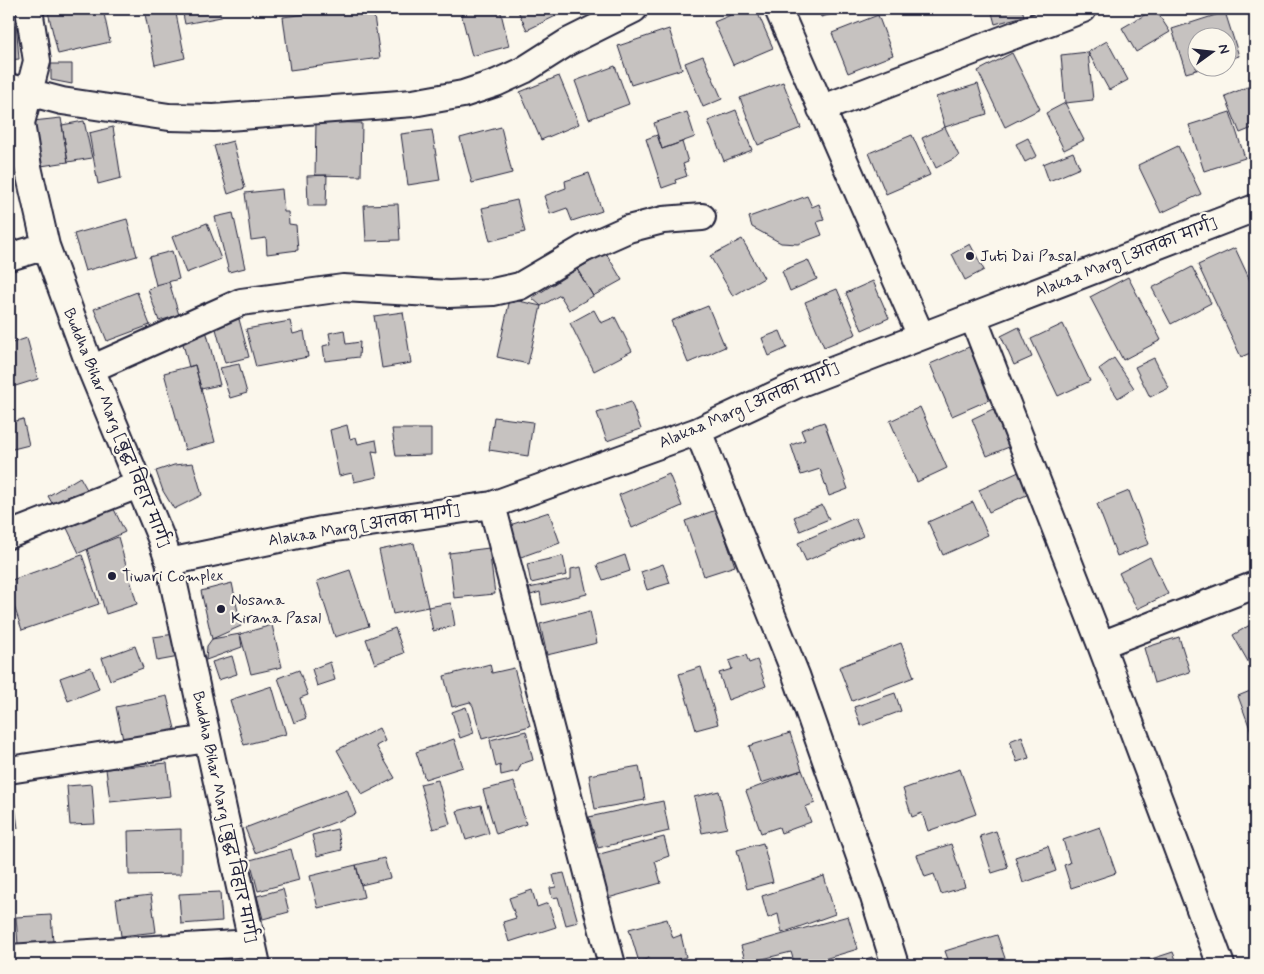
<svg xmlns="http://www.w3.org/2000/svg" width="1264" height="974" viewBox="0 0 1264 974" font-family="Mynerve,'Playpen Sans Deva',sans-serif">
<rect width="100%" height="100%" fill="#fbf7ec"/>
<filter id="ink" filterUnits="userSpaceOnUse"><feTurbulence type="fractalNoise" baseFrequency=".02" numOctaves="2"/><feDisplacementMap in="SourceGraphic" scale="10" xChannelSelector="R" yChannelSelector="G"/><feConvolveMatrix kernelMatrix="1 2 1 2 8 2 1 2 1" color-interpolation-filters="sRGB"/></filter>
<g filter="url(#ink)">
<path fill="#c6c2c0" stroke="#22223b" d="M9 9H15L19 59 9 60Z
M62 9H103L110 42 58 54 48 12Z
M175 9 185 58 155 65 145 14Z
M182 9H219L221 17 185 24Z
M344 9H373L380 58 290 70 283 17Z
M460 9H500L509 46 472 56Z
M517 9H560L562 13 527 30Z
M745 9H756L773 48 733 65 714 22Z
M819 9H852L821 17Z
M991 9H1022L1024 16 995 24Z
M1155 9 1170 32 1136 52 1122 28Z
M1225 12 1239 56 1226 60V38H1196V68H1203L1186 73 1172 29Z
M878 15 893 55 848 73 832 33Z
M669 29 682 69 631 85 618 46Z
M1107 41 1128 80 1109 90 1088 52Z
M1088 52 1093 100 1065 103 1061 55Z
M1012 53 1040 109 1005 127 978 71Z
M703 56 722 99 703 107 685 63Z
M51 64H72V84L51 80Z
M615 66 629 104 589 119 575 81Z
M559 76 579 124 541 140 520 92Z
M783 82 801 128 758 145 740 98Z
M978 84 987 114 945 127 936 97Z
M1255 84V127L1240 133 1225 96Z
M1065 103 1084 140 1064 150 1046 113Z
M736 110 752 150 724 161 708 121Z
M687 112 695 137 662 149 654 123Z
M1230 112 1245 158 1204 171 1189 125Z
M61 118 68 162 41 166 33 121Z
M84 121 92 158 68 162 62 125Z
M316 122 362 123 361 176 315 175Z
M113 127 121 178 98 184 89 133Z
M501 127 512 173 472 183 460 138Z
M945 127 959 156 936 168 922 138Z
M432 130 440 180 408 185 401 134Z
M657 135 662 149 682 142 688 162 683 164 687 176 675 180 676 183 662 188 646 139Z
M912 135 930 175 886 194 869 153Z
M1028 138 1037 156 1025 162 1016 144Z
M233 141 245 188 228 194 214 146Z
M1178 146 1201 194 1161 213 1138 165Z
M1073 152 1080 168 1049 181 1043 164Z
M589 173 602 211 572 221 567 208 550 214 544 196 566 188 565 181Z
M327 175 326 206H308L307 176Z
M282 189 284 212H288L289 224 296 225 298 250 267 254 266 238 251 240 245 193Z
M807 196 812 207 819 204 824 220 817 222 822 235 798 244 781 243 752 227 749 217Z
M517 200 525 232 490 241 482 208Z
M398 204 400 240 366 241 364 205Z
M233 213 245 268 229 272 215 217Z
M127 219 137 256 85 271 74 234Z
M207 223 221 259 186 273 172 237Z
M742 239 764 278 733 296 710 256Z
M970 244 984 270 965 280 952 254Z
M1235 248 1255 291V351L1241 357 1198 265Z
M172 251 179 279 156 285 149 257Z
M606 253 622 280 593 296 577 269Z
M808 260 817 279 790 291 782 271Z
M1192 267 1211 303 1171 324 1152 288Z
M577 269 593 296 569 310 560 295 541 306 532 298Z
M1128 277 1161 340 1123 360 1090 297Z
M873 281 889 318 862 330 846 293Z
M169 282 179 315 159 321 148 289Z
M837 289 856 334 824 347 805 302Z
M137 292 150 325 107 341 94 309Z
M510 299 541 306 528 364 497 357Z
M708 306 725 347 688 363 671 321Z
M594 310 601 323 615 317 632 351 594 371 570 323Z
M403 312 411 363 382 368 374 316Z
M239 319 249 357 225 363 215 325Z
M290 321 293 334 304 331 308 357 256 367 246 329Z
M1063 324 1090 381 1058 396 1031 339Z
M1019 327 1032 357 1014 365 1001 336Z
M206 330 220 385 201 389 195 365 189 367 181 336Z
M344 330 346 344 360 342 359 357 325 361 323 346 331 344 329 333Z
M780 331 787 348 769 356 762 338Z
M27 338 38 379 9 388V344Z
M969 347 991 399 952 416 930 364Z
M1114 358 1134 388 1118 398 1099 369Z
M1154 358 1169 388 1150 397 1135 367Z
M239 364 247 393 230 398 220 368Z
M195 365 215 442 185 450 164 373Z
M631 402 641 429 607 441 597 413Z
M920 407 947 468 917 482 890 421Z
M993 409 1009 447 987 456 972 419Z
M494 417 533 422 528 456 489 450Z
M23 419 29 445 9 450V423Z
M824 422 848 489 829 496 820 469 801 475 791 445 805 440 801 430Z
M347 425 350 439 356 437 358 444 376 440 378 452 372 451 377 477 354 482 352 473 339 476 330 430Z
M392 429H431V455L396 456Z
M193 463 202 495 174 509 163 491 156 471 174 465Z
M1021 471 1031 493 989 512 979 490Z
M669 474 682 506 632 528 619 495Z
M80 477 89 493 57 512 48 496Z
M1129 491 1149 544 1117 556 1097 504Z
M973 502 988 535 943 555 928 522Z
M112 505 125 532 79 553 66 526Z
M822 505 829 519 800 531 794 517Z
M716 510 735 566 704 576 685 521Z
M549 512 560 543 518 558 507 526Z
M855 518 863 536 806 561 798 543Z
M118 537 137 604 106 614 87 549Z
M414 543 428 607 393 614 379 550Z
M489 548 495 594 454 598 449 553Z
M82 555 99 604 22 630 9 591V581Z
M625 555 630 571 603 580 597 565Z
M563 556 567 575 531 583 527 564Z
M1150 557 1168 594 1137 609 1119 573Z
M663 564 670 583 647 590 641 572Z
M581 567 587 594 542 605 540 592 531 595 529 588 571 579V569Z
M350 570 369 626 335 637 317 581Z
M232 583 241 626 212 639 201 591Z
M451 603 455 626 433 631 428 607Z
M590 611 597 643 547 655 540 624Z
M1255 622V674L1233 635Z
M272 625 282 667 251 674 240 634Z
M395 628 404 653 375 664 366 639Z
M175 634 179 657 157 661 153 637Z
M240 634 242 647 206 660 207 646 212 639Z
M1179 637 1190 672 1154 683 1144 648Z
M901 643 914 677 852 701 839 667Z
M135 646 143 668 110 680 102 658Z
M746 655 749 663 757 660 766 686 728 700 719 673 732 669 729 661Z
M232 656 237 674 218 680 212 662Z
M330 662 335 680 317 686 312 669Z
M490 664 492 673 514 668 530 726 482 739 473 706 470 702 452 707 444 676Z
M91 667 99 689 68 701 60 678Z
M701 667 718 724 696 730 679 674Z
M299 670 308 695 300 698 306 718 294 723 278 678Z
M272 686 286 734 244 745 230 700Z
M1255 689V733L1252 734 1238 696Z
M895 693 901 711 861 726 854 707Z
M167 696 176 733 124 744 116 707Z
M466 707 474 733 460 738 452 712Z
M379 728 385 741 376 746 395 778 362 795 337 750Z
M526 731 533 760 521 764 518 771 501 775 500 765 496 767 490 740Z
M790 733 802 770 761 783 749 746Z
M1022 736 1029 758 1017 762 1010 741Z
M454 739 463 767 425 779 416 752Z
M167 763 171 796 110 802 106 769Z
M639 766 645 800 595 809 589 775Z
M960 769 976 814 928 831 922 813 912 817 903 789Z
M802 770 815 803 805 807 811 822 781 833 779 827 761 833 746 791Z
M438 780 450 824 433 829 420 784Z
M514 782 526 824 496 834 483 790Z
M92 784 95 824 70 825 67 786Z
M347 789 356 814 255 853 245 828Z
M719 791 727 828 702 833 694 797Z
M14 799 18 828 9 830V800Z
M663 801 669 831 598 848 589 817Z
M481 805 489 833 466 840 457 811Z
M1100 827 1116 873 1071 888 1064 865 1070 863 1063 840Z
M181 829V874L129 875 128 831Z
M337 829 342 850 317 856 312 835Z
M996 831 1008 868 992 873 980 836Z
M664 837 669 856 655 861 661 883 608 898 596 855Z
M763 843 773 882 747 889 737 850Z
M951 844 965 887 941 894 934 874 925 877 917 855Z
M1048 846 1056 871 1023 883 1015 857Z
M291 849 299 880 258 891 250 860Z
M384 858 390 878 361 885 356 865Z
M356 865 364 897 318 908 310 876Z
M564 873 578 922 566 925 558 897 552 898 550 888 556 887 553 875Z
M824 876 835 914 782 933 778 914 768 918 762 896Z
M283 889 289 912 263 919 257 896Z
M532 890 537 907 548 903 556 927 509 942 503 922 516 918 509 898Z
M220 892 222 921 181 924 179 894Z
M151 895 156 932 121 936 116 899Z
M51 915 53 942 18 945 16 917Z
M848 916 858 949 804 965H795L791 952 746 963 741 946Z
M667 919 673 938 681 935 686 957 655 965H651L649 958 639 962 629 929Z
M997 935 1007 964 950 965 945 951Z
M1173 952 1178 965H1133Z
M872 957 875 965H847Z"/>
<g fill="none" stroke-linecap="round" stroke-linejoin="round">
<defs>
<path id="minor" d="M29 9 37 61 21 123 28 167 46 246 91 369 161 538 169 562 257 965
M778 9 921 336
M9 87 62 101 169 117 214 118 413 103 463 94 496 83 524 70 568 42 634 9
M821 109 1083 9
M9 257 46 246
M973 317 1101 645 1221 965
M91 369 241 302 343 288 449 294 493 292 520 286 583 249 628 229 663 220 702 217
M698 431 796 675 873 894 895 965
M492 505 612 965
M9 535 138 485
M169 562 322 530 492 505 698 431 798 384 1255 208
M1101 645 1255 585
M9 770 207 739
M9 958 252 943"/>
</defs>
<use href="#minor" stroke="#22223b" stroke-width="30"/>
<use href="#minor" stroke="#fbf7ec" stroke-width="26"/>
</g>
</g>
<g fill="#22223b" stroke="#fbf7ec" stroke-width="2">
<circle cx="970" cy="256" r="5"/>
<circle cx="112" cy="576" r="5"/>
<circle cx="221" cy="609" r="5"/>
</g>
<g text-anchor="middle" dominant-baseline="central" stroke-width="4.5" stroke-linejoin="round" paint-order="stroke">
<g font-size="16" fill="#22223b" stroke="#fbf7ec" text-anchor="start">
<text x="980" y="256">Juti Dai Pasal</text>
<text x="122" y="576">Tiwari Complex</text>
<text x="231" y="600">Nosana<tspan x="231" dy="18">Kirana Pasal</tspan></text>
</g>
<g font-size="16" fill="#22223b" stroke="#fbf7ec">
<text transform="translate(1126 258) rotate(-21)">Alakaa Marg [अलका मार्ग]</text>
<text transform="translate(749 406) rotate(-23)">Alakaa Marg [अलका मार्ग]</text>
<text transform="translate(116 428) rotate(68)">Buddha Bihar Marg [बुद्ध विहार मार्ग]</text>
<text transform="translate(364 526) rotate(-9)">Alakaa Marg [अलका मार्ग]</text>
<text transform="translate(224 817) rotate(78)">Buddha Bihar Marg [बुद्ध विहार मार्ग]</text>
</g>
</g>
<rect width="1264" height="974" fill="none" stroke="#fbf7ec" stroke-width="30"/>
<rect x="15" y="15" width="1234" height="944" fill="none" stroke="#22223b" stroke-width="2" filter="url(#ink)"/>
<g transform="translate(1212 52) rotate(75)"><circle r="24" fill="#fbf7ec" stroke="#a4a2a5"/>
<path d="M0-4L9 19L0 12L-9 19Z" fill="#22223b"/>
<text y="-8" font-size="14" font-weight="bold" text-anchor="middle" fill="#22223b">N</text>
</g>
</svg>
